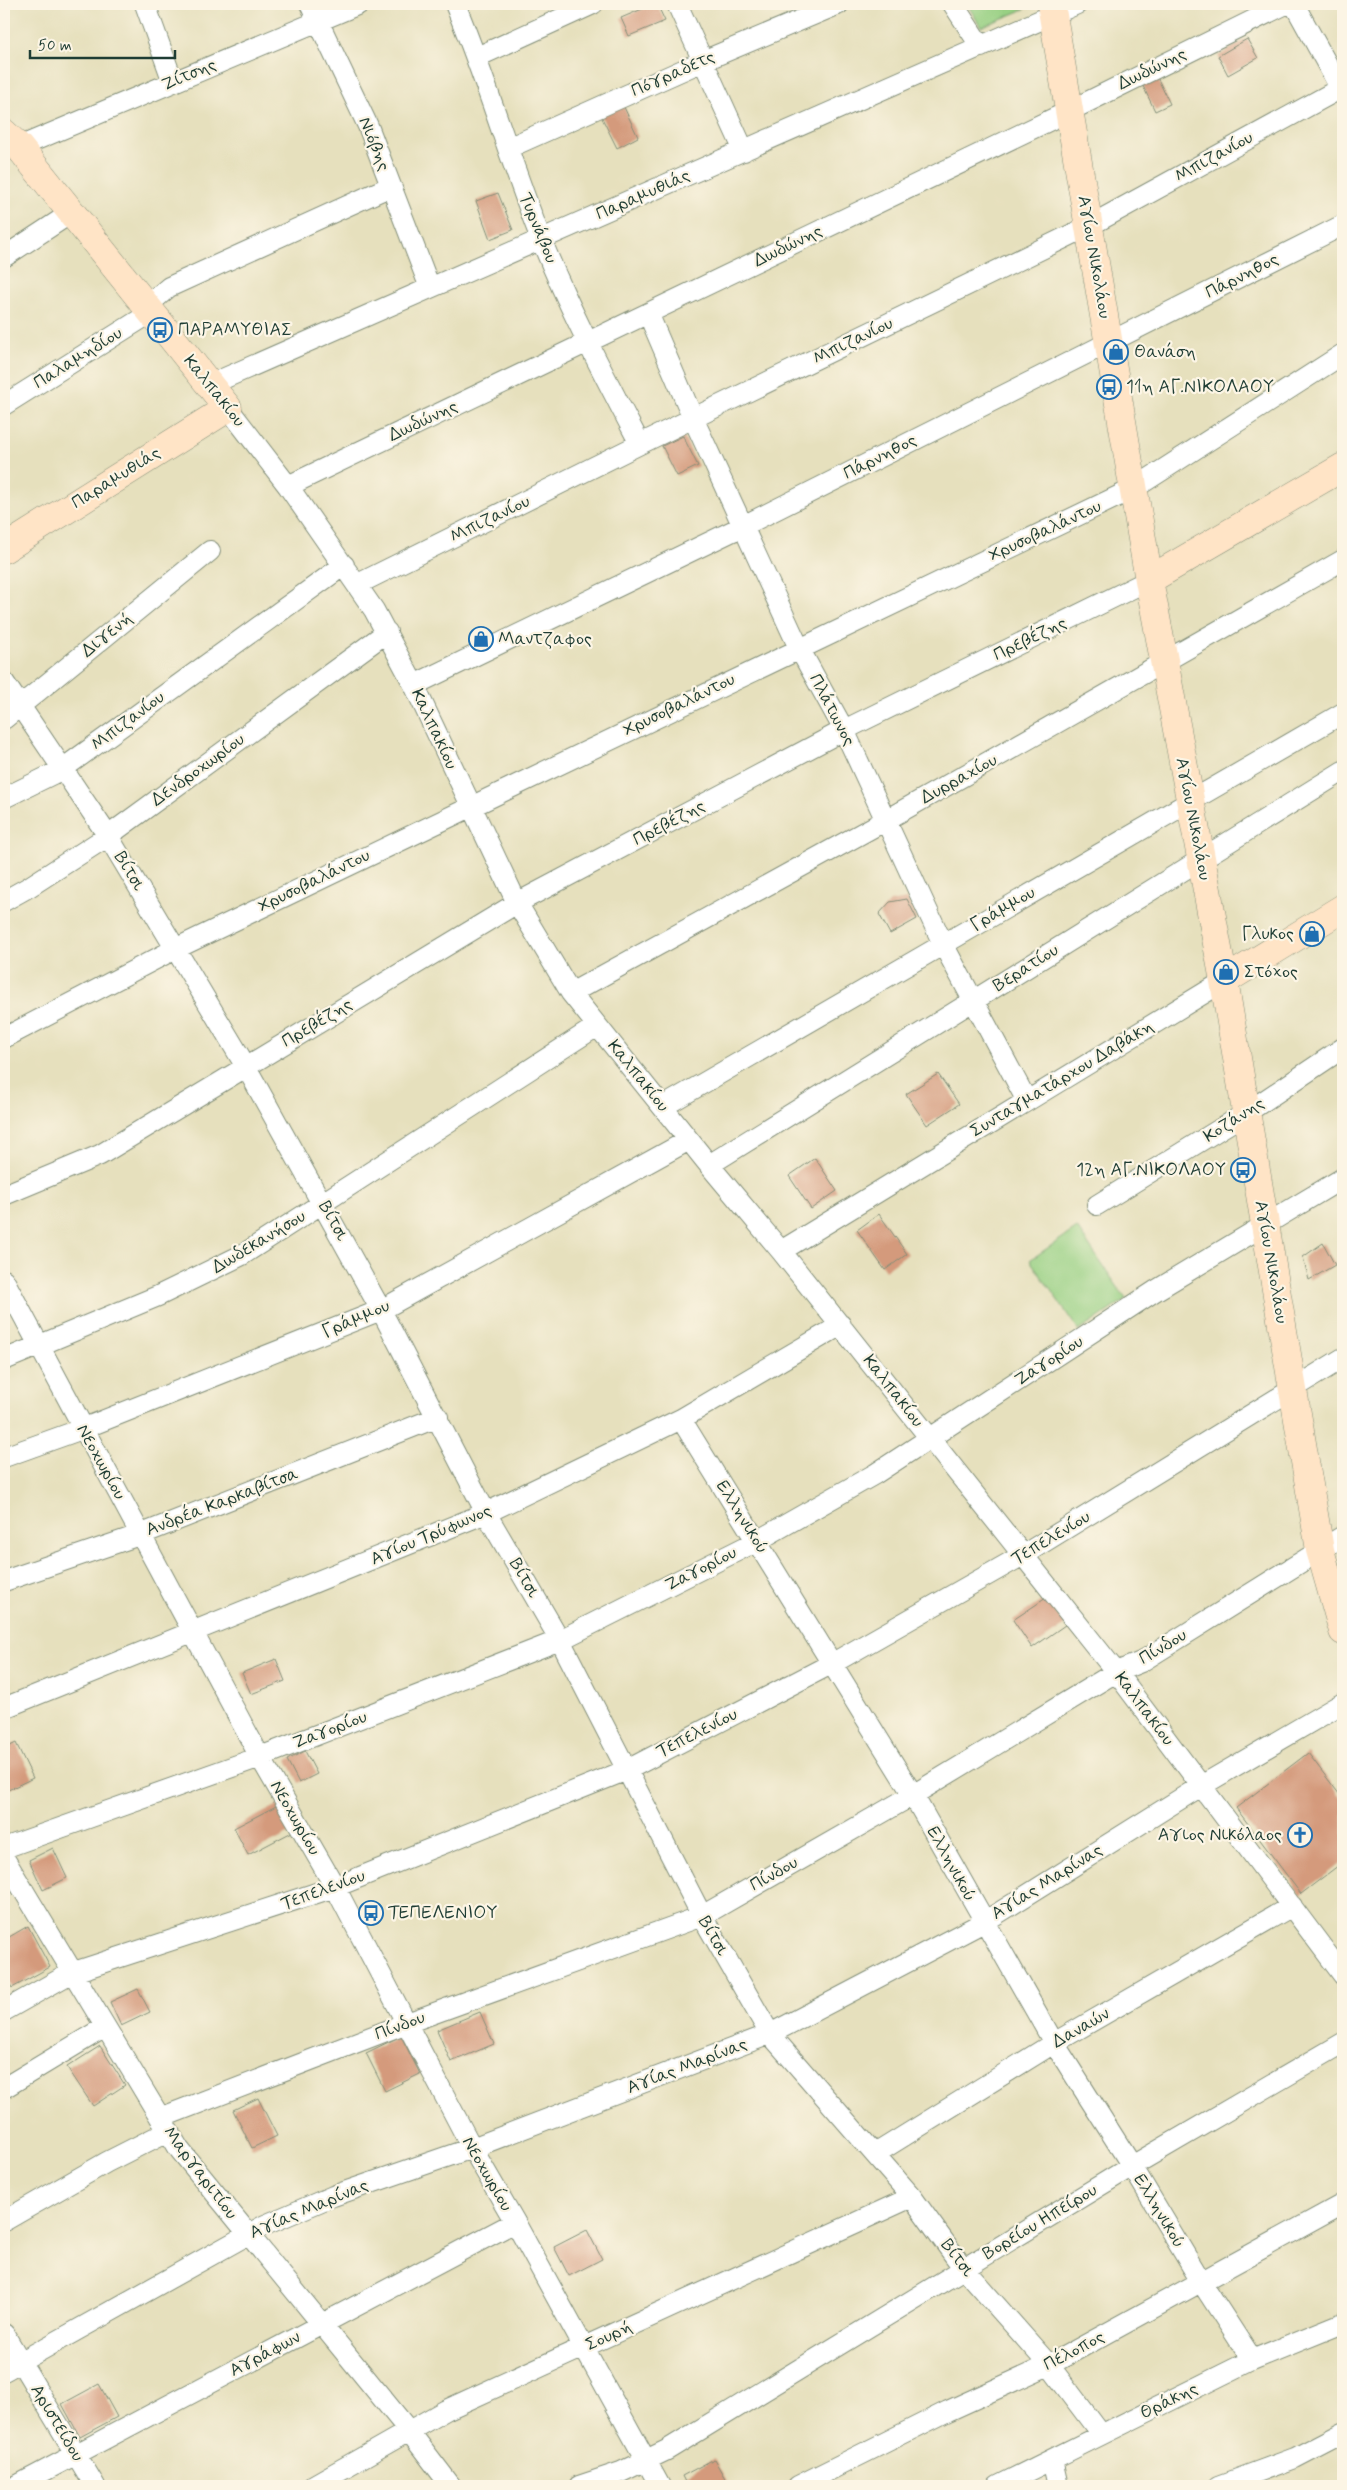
<svg xmlns="http://www.w3.org/2000/svg" width="1347" height="2490" viewBox="0 0 1347 2490" font-family="Mynerve,sans-serif">
<rect width="100%" height="100%" fill="#fcf5e5"/>
<filter id="ink" filterUnits="userSpaceOnUse"><feTurbulence type="fractalNoise" baseFrequency=".02" numOctaves="2"/><feDisplacementMap in="SourceGraphic" scale="10" xChannelSelector="R" yChannelSelector="G"/><feConvolveMatrix kernelMatrix="1 2 1 2 8 2 1 2 1" color-interpolation-filters="sRGB"/></filter>
<filter id="wash" filterUnits="userSpaceOnUse"><feTurbulence type="fractalNoise" baseFrequency=".0096" numOctaves="4" result="noise"/><feDisplacementMap in="SourceGraphic" scale="20" xChannelSelector="R" yChannelSelector="G"/><feGaussianBlur stdDeviation="1.12" result="paint"/><feColorMatrix in="noise" values="0 0 0 0 0 0 0 0 0 0 0 0 0 0 0 0 0 1.4 0 .05"/><feComposite in="paint" operator="in"/></filter>
<g filter="url(#wash)">
<rect width="100%" height="100%" fill="#e6e0bd"/>
<path fill="#98d083" stroke="#5c865c" d="M967 4H1025V9L981 27Z
M1077 1228 1126 1299 1079 1331 1030 1260Z"/>
<g id="blocks">
<path fill="#d49a7c" d="M654 4H657L665 21 629 36 621 18Z
M1247 39 1258 58 1228 75 1218 56Z
M1157 77 1170 104 1155 111 1142 84Z
M623 105 638 137 617 148 601 116Z
M498 193 513 230 490 239 476 201Z
M683 436 698 466 677 476 662 446Z
M907 899 917 919 890 934 879 914 890 902Z
M938 1074 959 1104 927 1125 906 1094Z
M815 1158 837 1191 811 1209 789 1176Z
M879 1214 907 1254 885 1270 857 1230Z
M1323 1243 1335 1265 1309 1280 1303 1257Z
M1046 1598 1065 1625 1032 1648 1013 1620Z
M276 1659 285 1681 251 1694 242 1673Z
M16 1743 33 1778 4 1792V1749Z
M305 1751 317 1774 299 1783 287 1760Z
M1308 1753 1343 1799V1862L1301 1894 1236 1808Z
M278 1805 292 1832 248 1855 234 1828Z
M53 1848 67 1878 43 1890 29 1860Z
M28 1926 50 1967 12 1988 4 1973V1940Z
M138 1989 150 2012 121 2026 110 2002Z
M480 2012 494 2044 451 2062 437 2030Z
M401 2036 420 2074 385 2091 366 2053Z
M100 2046 125 2085 93 2106 67 2067Z
M258 2098 277 2136 252 2148 233 2110Z
M587 2230 602 2259 569 2276 554 2247Z
M99 2384 117 2417 80 2437 62 2404Z
M714 2459 727 2482 719 2486H687L682 2476Z"/>
</g>
</g>
<g filter="url(#ink)">
<use href="#blocks" fill-opacity="0" stroke="#828e78" stroke-width="1"/>
<g fill="none" stroke-linecap="round" stroke-linejoin="round">
<defs>
<path id="street" d="M145 4 173 82
M310 4 368 126 430 288
M455 4C487 81 510 161 541 239 569 309 605 377 640 444
M677 4 744 151
M953 4 981 47
M1294 4 1343 93
M477 57 593 4
M19 147 359 4
M508 148 703 61 839 4
M4 257 71 213
M148 305 169 287 391 186
M648 313 693 418 799 648 844 730 943 944 1027 1101
M209 385 1077 4
M4 405 152 312
M228 408 288 486 374 610 414 685 517 903 571 993 709 1165 781 1251 1116 1672 1343 1975
M288 486 1065 113 1286 4
M358 584 640 444 1089 226 1343 87
M4 682 108 836 245 1065 381 1310 486 1513 560 1640 702 1916 770 2034 912 2197 964 2269 1049 2365 1101 2434
M414 685 743 526 1343 225
M4 719 210 551
M4 798 61 770 344 565
M4 901 29 887 108 836 387 632
M571 993 886 820 1343 560
M4 1038 175 949 1133 489 1343 354
M664 1106 1343 713
M709 1165 1343 771
M4 1195 100 1155 517 903 844 730 1149 580
M1097 1205 1246 1113 1343 1048
M781 1251 1224 981
M4 1280 260 1757 335 1887 472 2148 515 2222 660 2486
M4 1360 158 1296 242 1255 597 1026
M681 1419 913 1795 1054 2043 1132 2166 1202 2283 1252 2360
M4 1457 82 1429 381 1310 689 1140
M4 1581 142 1534 438 1417
M4 1708 486 1513 681 1419 841 1325
M4 1848 260 1757 560 1640 757 1541 875 1474 1155 1291 1343 1178
M4 1858 179 2149 409 2431 451 2486
M4 2011 71 1973 335 1887 627 1770 833 1663 1023 1555 1343 1358
M4 2088 105 2027
M160 2118 407 2023 702 1916 913 1795 1116 1672 1141 1662 1343 1536
M875 2154 1054 2043 1292 1906
M4 2221 107 2162 168 2131
M4 2334 95 2486
M4 2371 265 2225 333 2196 472 2148 770 2034 984 1922 1201 1786 1343 1703
M1052 2460 1058 2486
M16 2486 515 2222
M312 2486 446 2410 912 2197
M579 2486 621 2472 667 2450 1132 2166 1343 2043
M798 2486 948 2411 1049 2365 1343 2204
M998 2486 1252 2360 1343 2323
M1219 2486 1295 2458 1343 2433"/>
<path id="secondary" d="M1051 4 1149 580 1224 981 1320 1550 1343 1631
M4 133 19 147 228 408 4 549
M1149 580 1343 467
M1224 981 1343 908"/>
</defs>
<use href="#street" stroke="#828e78" stroke-width="22"/>
<use href="#secondary" stroke="#828e78" stroke-width="29"/>
<use href="#street" stroke="#fff" stroke-width="20"/>
<use href="#secondary" stroke="#ffe4c6" stroke-width="28"/>
</g>
</g>
<defs>
<symbol id="bus-ring" viewBox="-11 -11 22 22"><circle r="9.5" fill="#fcf5e5" stroke="#1f6fb2" stroke-width="1.5"/><path d="M-5-6H5V4H4V6H2V4H-2V6H-4V4H-5ZM-3.5-4V0h7V-4ZM-3.5 1.2v1.5H-2V1.2ZM2 1.2v1.5H3.5V1.2Z" fill="#1f6fb2"/></symbol>
<symbol id="shop-ring" viewBox="-11 -11 22 22"><circle r="9.5" fill="#fcf5e5" stroke="#1f6fb2" stroke-width="1.5"/><path d="M-5-2.5h2.3a2.7 3.5 0 0 1 5.4 0H5L5.5 6h-11ZM-1.5-2.5h3a1.5 2.3 0 0 0-3 0Z" fill="#1f6fb2"/></symbol>
<symbol id="church-ring" viewBox="-11 -11 22 22"><circle r="9.5" fill="#fcf5e5" stroke="#1f6fb2" stroke-width="1.5"/><path d="M-1.2-6h2.4v3.5h3.3v2.4h-3.3V6h-2.4V-.1h-3.3v-2.4h3.3Z" fill="#1f6fb2"/></symbol>
</defs>
<g fill-rule="evenodd">
<use href="#bus-ring" x="146" y="316" width="28" height="28"/>
<use href="#shop-ring" x="1102" y="338" width="28" height="28"/>
<use href="#bus-ring" x="1095" y="373" width="28" height="28"/>
<use href="#shop-ring" x="467" y="625" width="28" height="28"/>
<use href="#shop-ring" x="1298" y="920" width="28" height="28"/>
<use href="#shop-ring" x="1212" y="958" width="28" height="28"/>
<use href="#bus-ring" x="1229" y="1156" width="28" height="28"/>
<use href="#church-ring" x="1286" y="1821" width="28" height="28"/>
<use href="#bus-ring" x="357" y="1899" width="28" height="28"/>
</g>
<g text-anchor="middle" dominant-baseline="central" stroke-width="4.5" stroke-linejoin="round" paint-order="stroke">
<g font-size="18" fill="#1f3d34" stroke="#fcf5e5">
<text transform="translate(1152 69) rotate(-26)">Δωδώνης</text>
<text transform="translate(673 74) rotate(-24)">Πόγραδετς</text>
<text transform="translate(189 75) rotate(-23)">Ζίτσης</text>
<text transform="translate(374 144) rotate(68)">Νιόβης</text>
<text transform="translate(1214 157) rotate(-29)">Μπιζανίου</text>
<text transform="translate(643 195) rotate(-24)">Παραμυθιάς</text>
<text transform="translate(538 228) rotate(68)">Τυρνάβου</text>
<text transform="translate(788 246) rotate(-26)">Δωδώνης</text>
<text transform="translate(1094 257) rotate(80)">Αγίου Νικολάου</text>
<text transform="translate(1242 276) rotate(-27)">Πάρνηθος</text>
<text transform="translate(853 341) rotate(-26)">Μπιζανίου</text>
<text transform="translate(78 358) rotate(-32)">Παλαμηδίου</text>
<text transform="translate(214 391) rotate(51)">Καλπακίου</text>
<text transform="translate(423 421) rotate(-25)">Δωδώνης</text>
<text transform="translate(880 457) rotate(-27)">Πάρνηθος</text>
<text transform="translate(116 478) rotate(-32)">Παραμυθιάς</text>
<text transform="translate(490 519) rotate(-26)">Μπιζανίου</text>
<text transform="translate(1045 531) rotate(-25)">Χρυσοβαλάντου</text>
<text transform="translate(107 635) rotate(-39)">Διγενή</text>
<text transform="translate(1030 639) rotate(-26)">Πρεβέζης</text>
<text transform="translate(679 705) rotate(-26)">Χρυσοβαλάντου</text>
<text transform="translate(832 710) rotate(62)">Πλάτωνος</text>
<text transform="translate(128 721) rotate(-37)">Μπιζανίου</text>
<text transform="translate(434 729) rotate(65)">Καλπακίου</text>
<text transform="translate(198 770) rotate(-36)">Δενδροχωρίου</text>
<text transform="translate(959 779) rotate(-29)">Δυρραχίου</text>
<text transform="translate(1193 819) rotate(79)">Αγίου Νικολάου</text>
<text transform="translate(669 823) rotate(-28)">Πρεβέζης</text>
<text transform="translate(129 871) rotate(59)">Βίτσι</text>
<text transform="translate(314 881) rotate(-26)">Χρυσοβαλάντου</text>
<text transform="translate(1003 909) rotate(-30)">Γράμμου</text>
<text transform="translate(1026 968) rotate(-32)">Βερατίου</text>
<text transform="translate(317 1023) rotate(-31)">Πρεβέζης</text>
<text transform="translate(638 1076) rotate(51)">Καλπακίου</text>
<text transform="translate(1062 1079) rotate(-31)">Συνταγματάρχου Δαβάκη</text>
<text transform="translate(1234 1120) rotate(-33)">Κοζάνης</text>
<text transform="translate(333 1221) rotate(61)">Βίτσι</text>
<text transform="translate(259 1242) rotate(-31)">Δωδεκανήσου</text>
<text transform="translate(1271 1262) rotate(80)">Αγίου Νικολάου</text>
<text transform="translate(356 1319) rotate(-23)">Γράμμου</text>
<text transform="translate(1049 1361) rotate(-33)">Ζαγορίου</text>
<text transform="translate(893 1391) rotate(52)">Καλπακίου</text>
<text transform="translate(101 1462) rotate(61)">Νεοχωρίου</text>
<text transform="translate(222 1502) rotate(-21)">Ανδρέα Καρκαβίτσα</text>
<text transform="translate(742 1517) rotate(58)">Ελληνικού</text>
<text transform="translate(431 1535) rotate(-23)">Αγίου Τρύφωνος</text>
<text transform="translate(1051 1538) rotate(-31)">Τεπελενίου</text>
<text transform="translate(701 1569) rotate(-27)">Ζαγορίου</text>
<text transform="translate(524 1578) rotate(60)">Βίτσι</text>
<text transform="translate(1163 1647) rotate(-31)">Πίνδου</text>
<text transform="translate(1144 1709) rotate(53)">Καλπακίου</text>
<text transform="translate(330 1730) rotate(-21)">Ζαγορίου</text>
<text transform="translate(697 1733) rotate(-27)">Τεπελενίου</text>
<text transform="translate(295 1818) rotate(60)">Νεοχωρίου</text>
<text transform="translate(951 1864) rotate(61)">Ελληνικού</text>
<text transform="translate(774 1874) rotate(-30)">Πίνδου</text>
<text transform="translate(1047 1882) rotate(-32)">Αγίας Μαρίνας</text>
<text transform="translate(323 1890) rotate(-20)">Τεπελενίου</text>
<text transform="translate(713 1936) rotate(60)">Βίτσι</text>
<text transform="translate(400 2026) rotate(-21)">Πίνδου</text>
<text transform="translate(1081 2028) rotate(-30)">Δαναών</text>
<text transform="translate(687 2066) rotate(-21)">Αγίας Μαρίνας</text>
<text transform="translate(200 2173) rotate(53)">Μαργαριτίου</text>
<text transform="translate(487 2174) rotate(60)">Νεοχωρίου</text>
<text transform="translate(309 2209) rotate(-23)">Αγίας Μαρίνας</text>
<text transform="translate(1159 2211) rotate(59)">Ελληνικού</text>
<text transform="translate(1040 2222) rotate(-31)">Βορείου Ηπείρου</text>
<text transform="translate(957 2258) rotate(53)">Βίτσι</text>
<text transform="translate(609 2336) rotate(-25)">Σουρή</text>
<text transform="translate(1074 2351) rotate(-28)">Πέλοπος</text>
<text transform="translate(265 2354) rotate(-28)">Αγράφων</text>
<text transform="translate(1169 2401) rotate(-26)">Θράκης</text>
<text transform="translate(57 2423) rotate(59)">Αριστείδου</text>
</g>
<g font-size="18" fill="#1f3d34" stroke="#fcf5e5" text-anchor="start">
<text x="178" y="330">ΠΑΡΑΜΥΘΙΑΣ</text>
<text x="1134" y="352">Θανάση</text>
<text x="1126" y="387">11η ΑΓ.ΝΙΚΟΛΑΟΥ</text>
<text x="498" y="639">Μαντζαφος</text>
<text x="1294" y="934" text-anchor="end">Γλυκος</text>
<text x="1244" y="972">Στόχος</text>
<text x="1226" y="1170" text-anchor="end">12η ΑΓ.ΝΙΚΟΛΑΟΥ</text>
<text x="1282" y="1835" text-anchor="end">Αγιος Νικόλαος</text>
<text x="388" y="1913">ΤΕΠΕΛΕΝΙΟΥ</text>
</g>
</g>
<rect width="1347" height="2490" fill="none" stroke="#fcf5e5" stroke-width="20"/>
<path d="M30 50v8h145v-8" fill="none" stroke="#1f3d34" stroke-width="2.5"/>
<text x="38" y="50" font-size="15" fill="#1f3d34" stroke="#fcf5e5" stroke-width="4" paint-order="stroke">50 m</text>
</svg>
